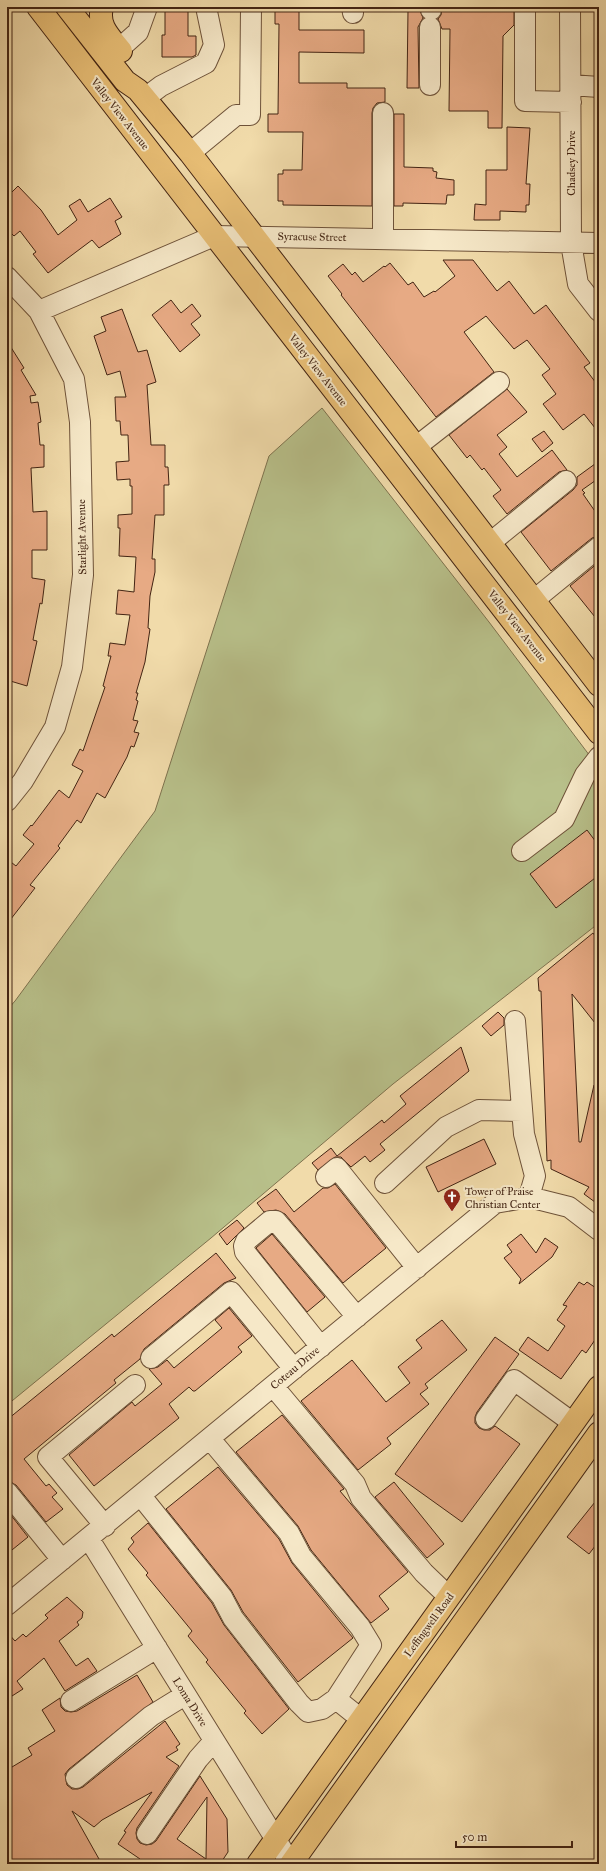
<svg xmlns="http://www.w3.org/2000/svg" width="606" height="1871" viewBox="0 0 606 1871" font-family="'IM FELL Great Primer',serif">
<rect width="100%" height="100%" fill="#f1dbaa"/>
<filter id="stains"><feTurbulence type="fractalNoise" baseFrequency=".005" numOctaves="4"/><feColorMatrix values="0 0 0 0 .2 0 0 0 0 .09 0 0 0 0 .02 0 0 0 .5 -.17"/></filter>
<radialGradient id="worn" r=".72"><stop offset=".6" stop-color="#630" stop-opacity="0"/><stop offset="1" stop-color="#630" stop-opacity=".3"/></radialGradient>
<path fill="#b8c08a" stroke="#7e724e" d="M322 408 489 622 599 768V923L393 1084 211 1238 7 1405V1010L15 1001 155 811 269 456Z"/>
<path fill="#e7aa84" stroke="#432413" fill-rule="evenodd" d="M165 7H188V36H196V55L192 57H162V35H165Z
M275 7H299V30H364V53L299 52V83H347V88H385V102L377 103 373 108 372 113V206L283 205V201H278V174H283V170H302L303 132H268V114H278L279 24H275Z
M478 8H514V25L503 36 502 128H488V111H449L450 29H442L438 19 441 15 442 9 478 10Z
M408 10H420L423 18 418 27 419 88H407Z
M394 114H404V167L433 168V171L437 172 436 178 454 180V195H447L446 204 403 203V206H394Z
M507 127 530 128 526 184H530L529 205H526V212L500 211V220H474L475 204 486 205V170H507Z
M18 186 41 210 58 235 77 220 69 206 80 199 88 212 110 198 122 217 115 221 121 234 99 248 92 240 48 273 33 254 36 252 20 231 14 236 7 229V218L12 213 7 208V197Z
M443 260H473L497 291 509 281 534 314 546 305 590 363 584 367 599 387V433L584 414 563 430 543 404 556 394 542 375 550 369 527 340 514 349 486 316 464 332 494 372 436 417 341 295 342 294 328 276 343 264 352 275 355 272 363 282 384 266 385 267 390 263 408 285 413 282 424 297 434 291 435 292 455 276Z
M171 300 181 313 192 304 201 316 191 324 200 335 180 352 152 315Z
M122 309 138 352 147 350 156 382 147 385 151 445H165V467H168L169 485H164V515H155L152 559H155V572L150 596 148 628 150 629 145 662 136 693H138L136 700 138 701 133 720 138 721 134 732 139 733 134 747 131 746 127 757 105 798 97 793 81 823 77 820 58 846 60 848 30 885 35 888 7 924V859L16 866 34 844 23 835 31 825 32 826 59 790 69 798 83 771 72 765 80 749 83 751 105 687 103 686 111 656H108L110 643 125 645 130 615 116 614 118 590 134 592 136 557 119 556 120 528H118V515L132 514V486H130V479L117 480 116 462 129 461 128 435H121L120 421H116L115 397H126L120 371 107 375 94 336 106 331 101 317Z
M7 341 24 368 21 370 36 395 30 396 31 403 38 402 41 422 38 423 40 445H44V467L31 468 33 512 47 511V550H32V578L45 580 42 604 40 603 33 640 37 641 27 686 7 680V637L11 603H7V552H10V503H7V446H11L7 413Z
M507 389 527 412 497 435 507 447 499 454 517 477 552 450 567 470 559 472 507 514 493 496 501 490 484 468 482 470 470 455 467 458 449 435Z
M544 431 553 443 542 452 532 439Z
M599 461V478L582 490 585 493 583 494 599 517V536L592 538 551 571 521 532 573 490 577 485V477Z
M599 562V622L570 586Z
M587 830 599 846V875L556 908 530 874Z
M593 933 599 941V1028L572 994 579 1142H581L594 1085H599V1205L584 1194 589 1187 551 1169V1160L547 1161 541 991H539L538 978Z
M498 1012 504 1018V1025L491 1036 482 1026Z
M461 1047 469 1071 380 1144 385 1150 370 1162 365 1156 351 1167 341 1157H335L318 1170 312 1163 331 1148 337 1156 382 1120 384 1123 406 1104 400 1096Z
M484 1139 496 1164 438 1192 426 1167Z
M335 1184 386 1248 343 1283 285 1214 276 1210 264 1212 257 1203 276 1189 294 1212 323 1188H328Z
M237 1220 244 1228 227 1245 219 1234Z
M272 1234 325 1297 307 1312 256 1248Z
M521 1234 536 1253 545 1238 558 1247 552 1257 519 1284 521 1279 504 1258 512 1252 507 1245Z
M216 1253 236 1278 224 1283 144 1349 140 1359 114 1380 116 1383 24 1459 46 1486 49 1484 57 1493 52 1497 63 1509 46 1522 16 1485 7 1481V1425L11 1422 8 1419 112 1334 114 1337Z
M579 1282 584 1285 587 1282 599 1290V1334L586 1353 582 1350 561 1379 519 1350 528 1337 548 1351 565 1326 557 1320 567 1306 563 1305Z
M229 1308 252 1336 238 1347 242 1352 195 1391H193L189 1387 169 1404 179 1418 94 1486 69 1455 132 1402 135 1406 162 1384 149 1369 158 1367 167 1360 174 1368 222 1328 215 1320Z
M442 1320 467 1350 425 1384 428 1388 420 1394 429 1404 387 1438 391 1444 358 1470 301 1401 352 1360 386 1402 410 1383 398 1367 422 1348 416 1340Z
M495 1337 519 1354 477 1412 475 1417V1423L479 1428 484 1430H490L495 1426 520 1444 462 1522 395 1474Z
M282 1415 344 1489 340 1491 408 1572 379 1596 389 1609 371 1623 311 1550 298 1526 236 1452Z
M218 1467 279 1539 292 1563 353 1638 298 1682 243 1612 231 1590 166 1509Z
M394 1482 444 1544 427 1558 375 1497Z
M599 1497V1541L589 1554 567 1537Z
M7 1510 28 1537 7 1554Z
M148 1523 212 1603 224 1625 289 1709 262 1734 244 1713 246 1711 206 1662 208 1660 188 1636 192 1631 146 1575 148 1573 128 1549 134 1542 131 1538Z
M67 1597 83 1612 82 1618 77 1622 79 1625 59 1641 76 1666 88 1658 97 1671 65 1691 44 1658 17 1681 23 1689 12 1696 7 1690V1632L15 1641 23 1634 26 1637 48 1618 45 1615Z
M137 1675 153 1702 69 1769 65 1774 67 1785 72 1789H78L83 1787 165 1721 180 1744 176 1747 178 1750 166 1757 179 1766 137 1828 136 1833 137 1839 140 1843 146 1845 152 1844 156 1841 200 1776 227 1819 228 1852 220 1864H137L140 1859 118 1844 126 1832 124 1831 152 1792 102 1820 94 1827 72 1811 99 1859 92 1864H7V1770L32 1755 28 1748 55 1731 42 1710 60 1698 61 1707 65 1711 71 1712 77 1711ZM207 1797 206 1859 177 1839Z"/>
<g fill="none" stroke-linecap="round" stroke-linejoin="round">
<defs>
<path id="minor" d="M352 7 353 13
M525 7V101L571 102
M570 7 571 243 578 284 599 311
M431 10V7
M119 49 138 32 147 7
M430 85V27
M571 85 599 87
M145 98 161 86 206 63 214 45 206 7
M190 153 236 115H250L251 7
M383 238V113
M7 277 39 311 74 379 80 422 83 575 72 667 55 727 23 781 7 801
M39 311 214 236 599 243
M416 447 499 382
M490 543 566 481
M534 600 599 547
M522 851 564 819 585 775 599 757
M515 1021 524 1134 535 1176 529 1197
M326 1177 337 1168 417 1268
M385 1183 446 1127 479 1110 522 1111
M321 1347 245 1252 244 1246 246 1241 270 1221H276L357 1317
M151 1358 231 1292 294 1369
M273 1386 355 1484 361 1498 424 1573 449 1597
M486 1419 514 1380 573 1423
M7 1492 62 1560
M141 1496 222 1597 233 1618 299 1703 308 1712 322 1709 336 1699 371 1645 360 1627 301 1556 289 1533 210 1439
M105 1526 48 1457 135 1385
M89 1539 291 1864
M7 1605 495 1203 529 1197 569 1207 599 1230
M336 1699 361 1719
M71 1701 157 1648
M76 1778 151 1716 185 1695
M147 1834 198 1759 214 1741"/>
<path id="major" d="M38 7 599 733
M67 7 125 81 138 90 190 153 599 685
M102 7C97 26 110 37 121 51
M258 1864 599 1387
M291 1864 599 1433"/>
</defs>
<use href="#minor" stroke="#6e5239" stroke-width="22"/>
<use href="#major" stroke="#432413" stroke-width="24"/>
<use href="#minor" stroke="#f6e8c8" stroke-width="20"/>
<use href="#major" stroke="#e8be75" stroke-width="22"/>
</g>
<defs>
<symbol id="church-pin" viewBox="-11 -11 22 30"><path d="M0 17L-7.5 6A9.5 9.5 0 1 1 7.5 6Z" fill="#8f2418" stroke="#f6e8c8"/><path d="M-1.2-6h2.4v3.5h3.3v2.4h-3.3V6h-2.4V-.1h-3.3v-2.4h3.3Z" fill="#fff"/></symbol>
</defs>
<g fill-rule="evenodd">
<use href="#church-pin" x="442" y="1187" width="20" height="27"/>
</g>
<g text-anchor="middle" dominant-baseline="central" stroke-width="4" stroke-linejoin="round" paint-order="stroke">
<g font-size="11" fill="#432413" stroke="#f6e8c8">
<text transform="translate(120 114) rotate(52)">Valley View Avenue</text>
<text transform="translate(571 163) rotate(-90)">Chadsey Drive</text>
<text transform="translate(312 237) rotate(1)">Syracuse Street</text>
<text transform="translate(318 370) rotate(52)">Valley View Avenue</text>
<text transform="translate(82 537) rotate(-91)">Starlight Avenue</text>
<text transform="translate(517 626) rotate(52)">Valley View Avenue</text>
<text transform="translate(295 1368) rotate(-40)">Coteau Drive</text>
<text transform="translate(429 1625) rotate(-54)">Leffingwell Road</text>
<text transform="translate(190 1702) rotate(58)">Loma Drive</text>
</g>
<g font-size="11" fill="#432413" stroke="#f6e8c8" text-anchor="start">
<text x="465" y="1191">Tower of Praise<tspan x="465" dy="13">Christian Center</tspan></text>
</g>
</g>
<rect width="606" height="1871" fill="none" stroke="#f1dbaa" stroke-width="24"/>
<rect x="8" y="8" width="590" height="1855" fill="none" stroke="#432413" stroke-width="2"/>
<rect x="12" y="12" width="582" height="1847" fill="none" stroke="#432413"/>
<path d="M456 1841v6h116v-6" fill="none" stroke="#432413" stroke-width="2"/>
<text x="462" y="1841" font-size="12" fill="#432413" stroke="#f6e8c8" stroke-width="3" paint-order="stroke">50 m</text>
<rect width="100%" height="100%" filter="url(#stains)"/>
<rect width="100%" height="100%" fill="url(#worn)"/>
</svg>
